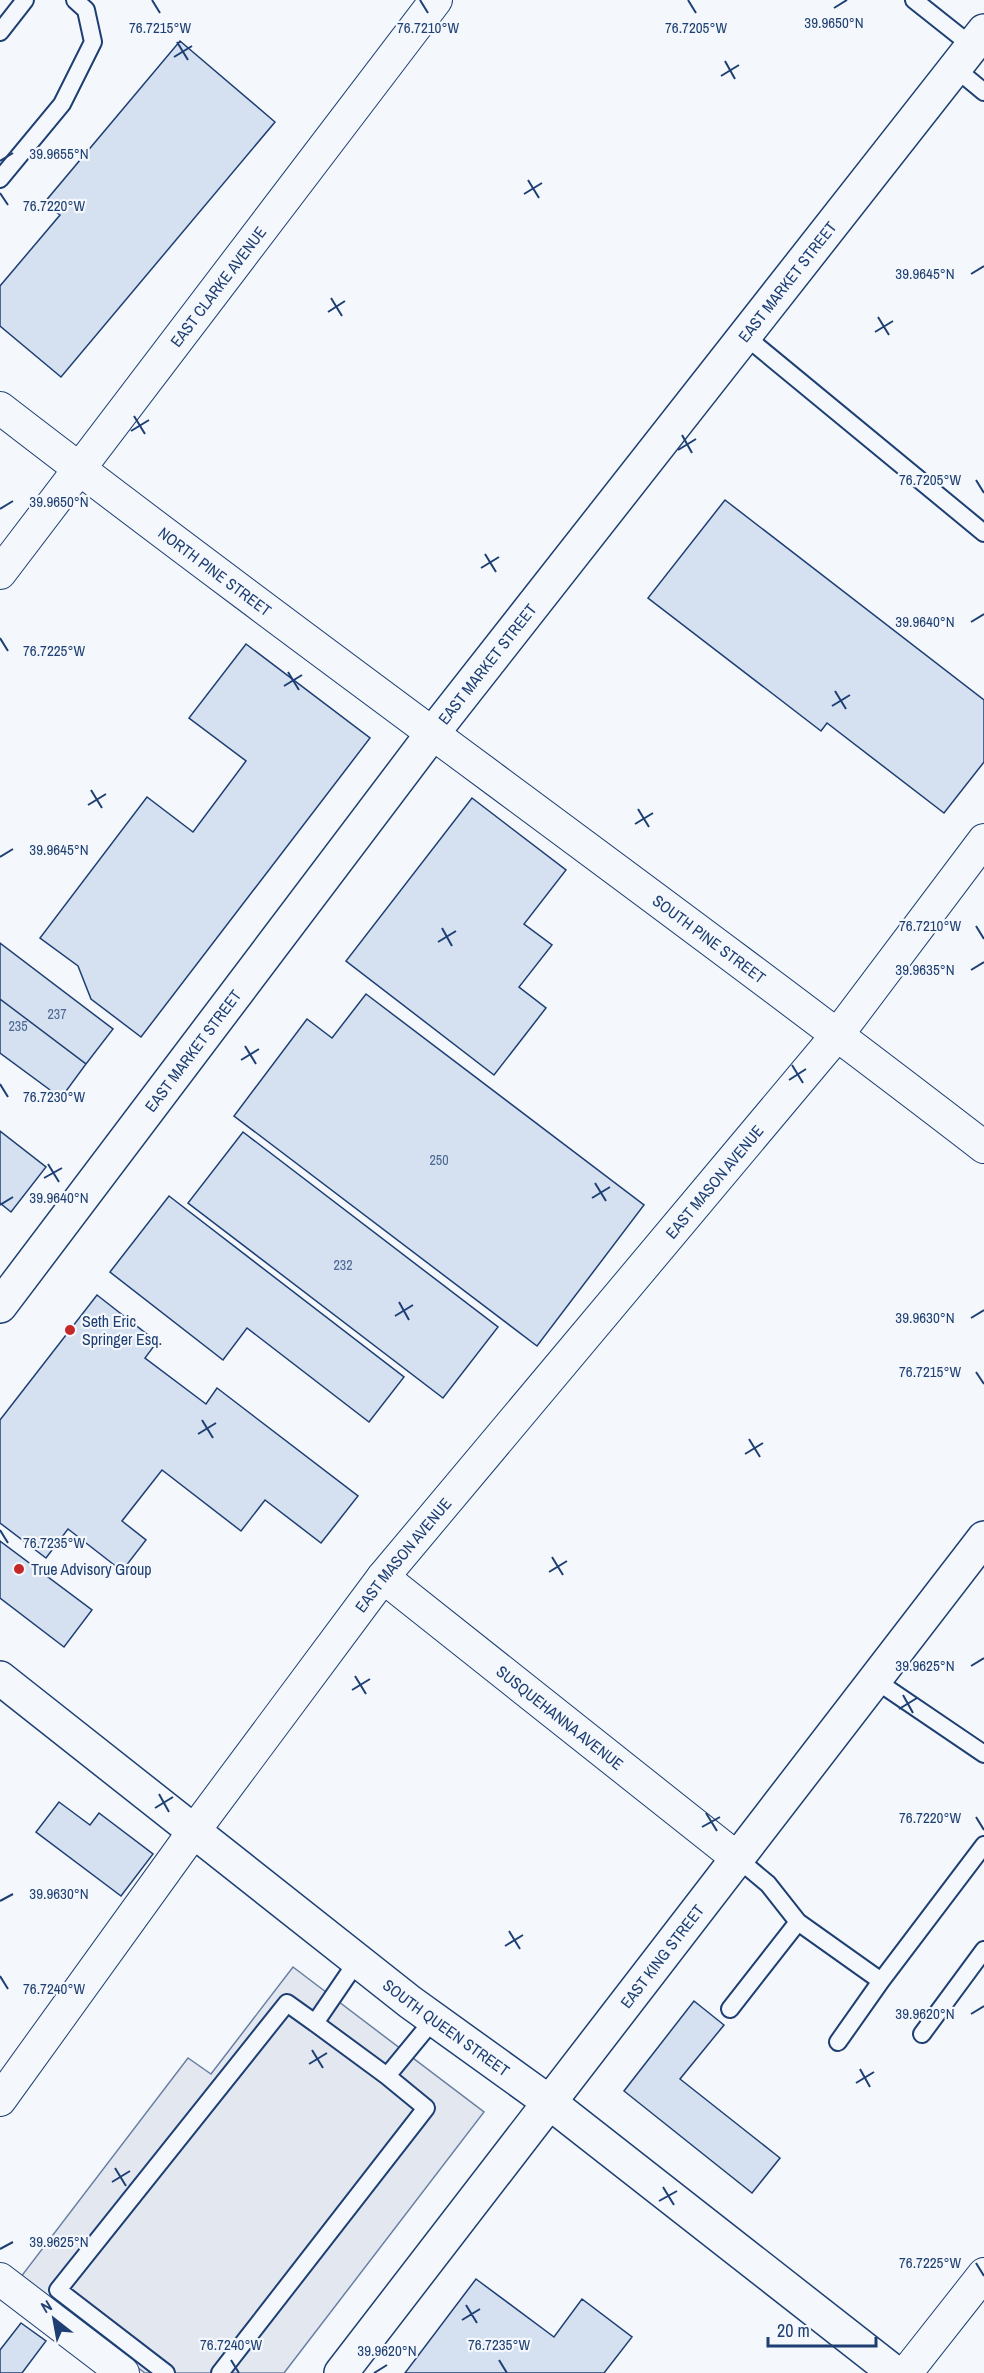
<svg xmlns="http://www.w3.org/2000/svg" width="984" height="2373" viewBox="0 0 984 2373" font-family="'Archivo Narrow',sans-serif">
<rect width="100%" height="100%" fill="#f4f7fb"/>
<path fill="#e3e8f0" stroke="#687fa3" stroke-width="1.5" d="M293 1967 484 2112 284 2373H145L20 2278 188 2058 211 2074Z"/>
<path fill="#d5e0f0" stroke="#1d3f73" stroke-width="1.5" d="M180 41 275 122 61 377 0 326V286L60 215 44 203Z
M725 500 984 700V762L944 813 827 723 821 731 648 598Z
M246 644 370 738 141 1037 91 999 78 966 40 938 147 797 193 832 246 761 189 718Z
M472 798 566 870 524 924 552 945 519 987 546 1008 494 1075 346 961Z
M0 943 113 1029 86 1064 0 999Z
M366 994 644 1205 537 1346 234 1116 307 1019 332 1038Z
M0 999 86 1064 61 1098 0 1053Z
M0 1131 46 1167 11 1212 0 1203Z
M243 1132 498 1327 443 1398 188 1203Z
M169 1196 404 1377 369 1422 247 1328 223 1360 110 1272Z
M97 1295 157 1342 145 1358 206 1404 217 1388 358 1496 321 1543 265 1500 241 1531 162 1470 122 1521 146 1540 122 1571 68 1529 46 1558 0 1523V1420Z
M0 1541 92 1610 64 1647 0 1598Z
M59 1802 90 1825 99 1813 153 1854 121 1896 36 1832Z
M694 2001 724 2025 680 2079 780 2158 752 2193 624 2091Z
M476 2279 554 2337 582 2299 632 2337 604 2373H405Z
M21 2323 46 2341 22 2373H0V2350Z"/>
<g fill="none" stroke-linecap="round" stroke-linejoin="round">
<defs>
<path id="lane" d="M914 0 972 46
M0 32 25 0
M955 68 984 92
M0 179 62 104 93 42 86 10 75 0
M745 336 984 533
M875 1680 984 1754
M737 1858 768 1884 798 1922 881 1981
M730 2009 798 1922
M315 2023 387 2076
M922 2034 984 1950
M838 2042 881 1981 984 1845
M166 2373 58 2290 287 2003 315 2023 358 1960
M220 2373 426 2108 387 2076 434 2019"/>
<g id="street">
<path id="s1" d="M0 408C325 659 659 896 984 1147"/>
<path id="s2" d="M0 573 436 0"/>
<path id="s3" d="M383 1577 737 1858"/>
<path id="s4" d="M0 2100 194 1831 383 1577 838 1034 984 840"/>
<path d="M0 2279 123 2373"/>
<path d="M906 2373 984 2274"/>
</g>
<g id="secondary">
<path id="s5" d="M341 2373 984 1538"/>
</g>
<g id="primary">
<path id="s6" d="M0 1306 432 734 984 31"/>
<path id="s7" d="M0 1678 410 2002 549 2102 895 2373"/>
</g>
</defs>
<use href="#lane" stroke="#1d3f73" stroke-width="20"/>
<use href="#street" stroke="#1d3f73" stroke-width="34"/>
<use href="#secondary" stroke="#1d3f73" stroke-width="36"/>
<use href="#primary" stroke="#1d3f73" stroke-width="36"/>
<use href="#lane" stroke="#f4f7fb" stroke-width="16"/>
<use href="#street" stroke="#f4f7fb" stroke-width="32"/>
<use href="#secondary" stroke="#f4f7fb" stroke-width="33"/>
<use href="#primary" stroke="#f4f7fb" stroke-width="33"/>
</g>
<path fill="none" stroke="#1d3f73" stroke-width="2" d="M152 0 160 13M420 0 428 13M688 0 696 13M834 8 847 0M177 42 188 60M174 57 192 46M725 61 735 79M721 76 739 65M0 161 13 153M528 180 539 198M0 193 8 205M524 194 542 183M971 274 984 266M331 298 342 316M328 312 345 301M878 317 889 335M875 332 893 321M134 416 145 434M131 431 149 420M682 435 692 453M678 450 696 439M976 480 984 493M0 509 13 501M485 554 496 572M481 568 499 557M971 622 984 614M0 638 8 651M288 672 299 690M284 686 302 675M835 691 846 709M832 706 850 695M91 790 102 808M88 805 106 794M638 809 649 827M635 824 653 813M0 857 13 849M976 926 984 939M442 928 452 946M438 942 456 931M971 970 984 962M245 1046 256 1064M241 1060 259 1049M792 1065 803 1083M789 1080 806 1069M0 1084 8 1097M48 1164 59 1182M44 1178 62 1168M595 1183 606 1201M592 1198 610 1187M0 1205 13 1197M399 1302 409 1320M395 1316 413 1305M971 1318 984 1310M976 1372 984 1384M202 1420 213 1438M198 1434 216 1423M749 1439 760 1457M745 1454 763 1443M0 1530 8 1543M552 1557 563 1575M549 1572 567 1561M971 1666 984 1658M355 1676 366 1694M352 1690 370 1679M903 1695 913 1713M899 1709 917 1698M159 1794 169 1812M155 1808 173 1797M706 1813 717 1831M976 1817 984 1830M702 1827 720 1817M0 1901 13 1894M509 1931 520 1949M505 1946 523 1935M0 1976 8 1989M971 2014 984 2006M312 2050 323 2068M309 2064 327 2053M860 2069 870 2087M856 2083 874 2072M115 2168 126 2186M112 2182 130 2171M663 2187 674 2205M659 2201 677 2191M0 2249 13 2242M976 2263 984 2276M466 2305 477 2323M462 2320 480 2309M231 2360 239 2373M499 2360 507 2373M374 2373 387 2365"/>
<g fill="#c62828" stroke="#f4f7fb" stroke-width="2">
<circle cx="70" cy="1330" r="6"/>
<circle cx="19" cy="1569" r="6"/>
</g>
<g text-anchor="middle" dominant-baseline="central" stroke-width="4.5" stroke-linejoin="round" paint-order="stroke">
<g font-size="14" fill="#4b6792">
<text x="57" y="1014">237</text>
<text x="18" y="1026">235</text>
<text x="439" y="1160">250</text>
<text x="343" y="1265">232</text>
</g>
<g font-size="16" fill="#1d3f73" stroke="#f4f7fb">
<text stroke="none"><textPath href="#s6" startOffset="1292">EAST MARKET STREET</textPath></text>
<text stroke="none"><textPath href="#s2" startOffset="360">EAST CLARKE AVENUE</textPath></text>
<text stroke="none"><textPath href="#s1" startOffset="270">NORTH PINE STREET</textPath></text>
<text stroke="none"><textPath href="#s6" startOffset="806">EAST MARKET STREET</textPath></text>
<text stroke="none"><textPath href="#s1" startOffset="886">SOUTH PINE STREET</textPath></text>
<text stroke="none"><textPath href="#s6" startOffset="320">EAST MARKET STREET</textPath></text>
<text stroke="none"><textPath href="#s4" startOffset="1164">EAST MASON AVENUE</textPath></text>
<text stroke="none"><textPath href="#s4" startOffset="678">EAST MASON AVENUE</textPath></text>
<text stroke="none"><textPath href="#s3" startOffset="226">SUSQUEHANNA AVENUE</textPath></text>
<text stroke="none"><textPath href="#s5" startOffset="526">EAST KING STREET</textPath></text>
<text stroke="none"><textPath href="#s7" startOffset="567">SOUTH QUEEN STREET</textPath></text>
</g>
<g font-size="16" fill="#1d3f73" stroke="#f4f7fb" text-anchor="start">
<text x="82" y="1321">Seth Eric<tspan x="82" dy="18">Springer Esq.</tspan></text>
<text x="31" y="1569">True Advisory Group</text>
</g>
</g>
<g font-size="15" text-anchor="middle" fill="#1d3f73" stroke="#f4f7fb" stroke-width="4.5" stroke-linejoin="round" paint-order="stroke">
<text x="834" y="28">39.9650°N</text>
<text x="160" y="33">76.7215°W</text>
<text x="428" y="33">76.7210°W</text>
<text x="696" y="33">76.7205°W</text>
<text x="59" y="159">39.9655°N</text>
<text x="54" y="211">76.7220°W</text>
<text x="925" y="279">39.9645°N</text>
<text x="930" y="485">76.7205°W</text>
<text x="59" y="507">39.9650°N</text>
<text x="925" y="627">39.9640°N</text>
<text x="54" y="656">76.7225°W</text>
<text x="59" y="855">39.9645°N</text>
<text x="930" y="931">76.7210°W</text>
<text x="925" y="975">39.9635°N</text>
<text x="54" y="1102">76.7230°W</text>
<text x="59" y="1203">39.9640°N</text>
<text x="925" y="1323">39.9630°N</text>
<text x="930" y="1377">76.7215°W</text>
<text x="54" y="1548">76.7235°W</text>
<text x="925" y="1671">39.9625°N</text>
<text x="930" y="1823">76.7220°W</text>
<text x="59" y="1899">39.9630°N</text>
<text x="54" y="1994">76.7240°W</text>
<text x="925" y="2019">39.9620°N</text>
<text x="59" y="2247">39.9625°N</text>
<text x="930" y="2268">76.7225°W</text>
<text x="231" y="2350">76.7240°W</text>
<text x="499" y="2350">76.7235°W</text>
<text x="387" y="2356">39.9620°N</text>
</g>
<g transform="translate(54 2319) rotate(329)" stroke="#f4f7fb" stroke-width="4.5" paint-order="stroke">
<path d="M0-4.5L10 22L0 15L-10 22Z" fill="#1d3f73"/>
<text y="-9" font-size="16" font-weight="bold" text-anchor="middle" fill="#1d3f73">N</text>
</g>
<path d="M768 2337v9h108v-9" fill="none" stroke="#1d3f73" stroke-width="3"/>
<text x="777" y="2337" font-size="18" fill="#1d3f73" stroke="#f4f7fb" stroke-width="4.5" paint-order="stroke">20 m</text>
</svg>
